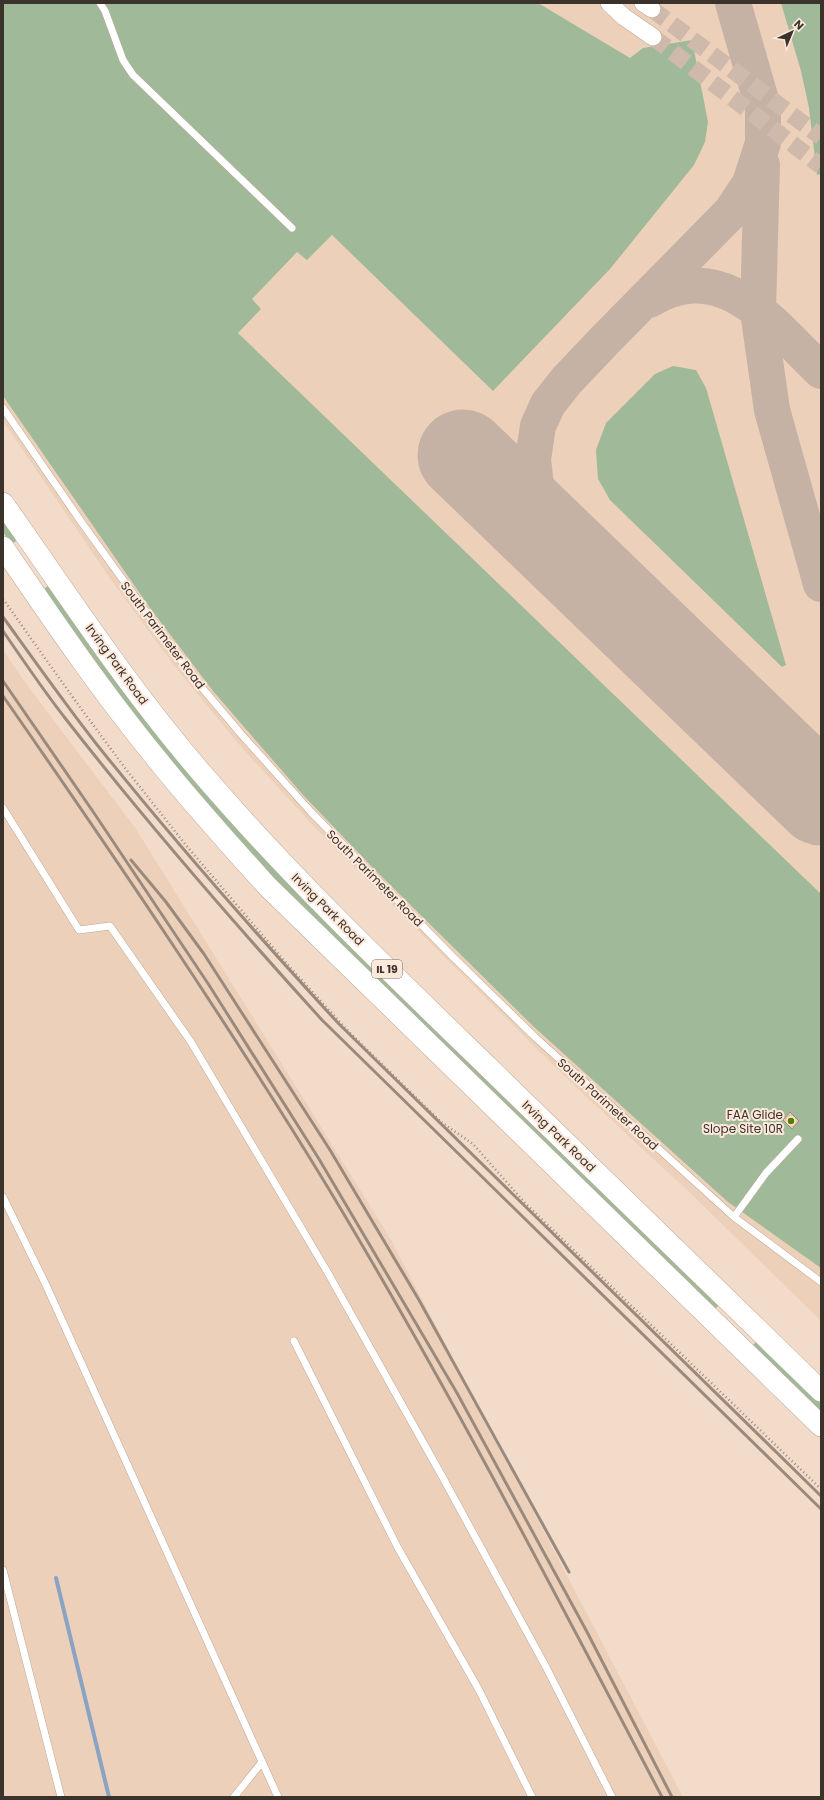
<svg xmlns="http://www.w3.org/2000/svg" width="824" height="1800" viewBox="0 0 824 1800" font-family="Poppins,sans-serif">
<rect width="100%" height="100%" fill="#f3dbca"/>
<path fill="#edd0b9" d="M3 3H821V1321L687 1190 580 1091 532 1044 321 834 241 747 173 664 109 577 3 421Z
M3 650 24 681 136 829 390 1238 683 1797H3Z"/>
<path fill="#a0ba99" d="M3 3H538L630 58 643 48 692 40 708 122 705 142 694 165 610 269 493 391 332 235 307 260 297 252 252 299 261 309 238 333 821 894V1268L728 1202 533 1026 375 870 303 795 213 691 150 608 3 396Z
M781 3H821V174L817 175 809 108 801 71Z
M673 366 696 370 706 388 786 665 782 667 610 500 598 479 596 450 606 423 655 374Z
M3 518 18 540 11 544 3 532Z
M49 585 106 667 719 1305 714 1310 326 933 249 852 140 725 43 590Z
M757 1341 821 1403V1416L751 1347Z"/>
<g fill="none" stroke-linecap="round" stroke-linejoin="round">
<path stroke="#8aa3c3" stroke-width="4" d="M56 1578 109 1797"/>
<path stroke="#c6b2a4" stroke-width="36" d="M762 165 758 311 772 410 821 584
M649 300C723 255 772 324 821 371
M561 549 544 517 537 495 533 459 538 426 548 404 567 380 606 339 731 212 750 183 763 143V107L733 3"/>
<path stroke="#c6b2a4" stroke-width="91" d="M463 455 821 800"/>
</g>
<path fill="#e5c6a7" stroke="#a08c79" d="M790 1112 799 1121 792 1129 783 1120Z"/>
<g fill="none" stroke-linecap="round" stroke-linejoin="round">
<path stroke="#ceb9aa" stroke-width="17" stroke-dasharray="17 8" stroke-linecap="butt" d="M652 9 821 137
M653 37 821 166"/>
<defs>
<path id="service" d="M100 3 105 11 123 60 133 75 292 228
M3 408 82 523 193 677 241 734 311 812 452 956 536 1038 734 1217 821 1282
M3 808 79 930 110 926 191 1042 328 1273 442 1476 546 1667 612 1797
M3 1197 46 1285 278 1797
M734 1217 766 1173 798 1139
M294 1341 398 1548 479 1690 532 1797
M3 1570 61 1797
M234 1797 262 1762"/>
<path id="tertiary" d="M609 3 624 17 653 37
M643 3 652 9"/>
<path id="primary" d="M3 503C68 595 130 691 205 777 291 877 386 968 481 1060 594 1170 708 1280 821 1391
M3 547C52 619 101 691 156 758 191 802 229 844 267 886L821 1426"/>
</defs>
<use href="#service" stroke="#bfa898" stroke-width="8"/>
<use href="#tertiary" stroke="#bfa898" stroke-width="18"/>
<use href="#primary" stroke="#bfa898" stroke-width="22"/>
<path stroke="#98877b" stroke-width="2.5" stroke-dasharray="1 3" stroke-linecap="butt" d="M3 599 74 699 125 768 185 844 287 964 349 1032 441 1122 473 1144 526 1204 821 1489"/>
<use href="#service" stroke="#fff" stroke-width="7"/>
<use href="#tertiary" stroke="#fff" stroke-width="17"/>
<use href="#primary" stroke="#fff" stroke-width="21"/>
<path stroke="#9a8a7d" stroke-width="3" d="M3 617C34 660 65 704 98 746 175 842 256 934 339 1024L821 1496
M3 631C23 660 43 690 65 718 146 822 233 922 322 1020L821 1509
M3 681 94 813 209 985 319 1159 457 1393 586 1630 672 1797
M3 696C115 857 225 1019 327 1186 447 1385 554 1591 662 1797
M131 860 166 902 204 954 330 1150 419 1300 569 1572"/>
</g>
<circle fill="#517e03" stroke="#fde9db" stroke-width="1.5" cx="791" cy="1121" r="4"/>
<g text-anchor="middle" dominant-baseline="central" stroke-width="4" stroke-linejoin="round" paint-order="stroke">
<rect fill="#fde9db" stroke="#756960" stroke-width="1" x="372" y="960" width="30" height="18" rx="3"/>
<g font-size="11" font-weight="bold" fill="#3b322b">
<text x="387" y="969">IL 19</text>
</g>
<g font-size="12" fill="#3b322b" stroke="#fde9db">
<text transform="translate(163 635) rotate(53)">South Parimeter Road</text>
<text transform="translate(117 664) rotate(54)">Irving Park Road</text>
<text transform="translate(375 878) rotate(45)">South Parimeter Road</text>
<text transform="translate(328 909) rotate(45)">Irving Park Road</text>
<text transform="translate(608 1104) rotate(42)">South Parimeter Road</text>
<text transform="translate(559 1136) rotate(44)">Irving Park Road</text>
</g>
<g font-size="12" fill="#3b322b" stroke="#fde9db" text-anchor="end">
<text x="783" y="1114">FAA Glide<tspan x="783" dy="14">Slope Site 10R</tspan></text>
</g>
</g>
<rect width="824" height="1800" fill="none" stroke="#3b322b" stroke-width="8"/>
<g transform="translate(792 32) rotate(44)" stroke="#fde9db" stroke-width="3" paint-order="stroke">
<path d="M0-3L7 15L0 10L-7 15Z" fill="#3b322b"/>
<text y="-6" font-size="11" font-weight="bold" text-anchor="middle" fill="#3b322b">N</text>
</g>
</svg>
